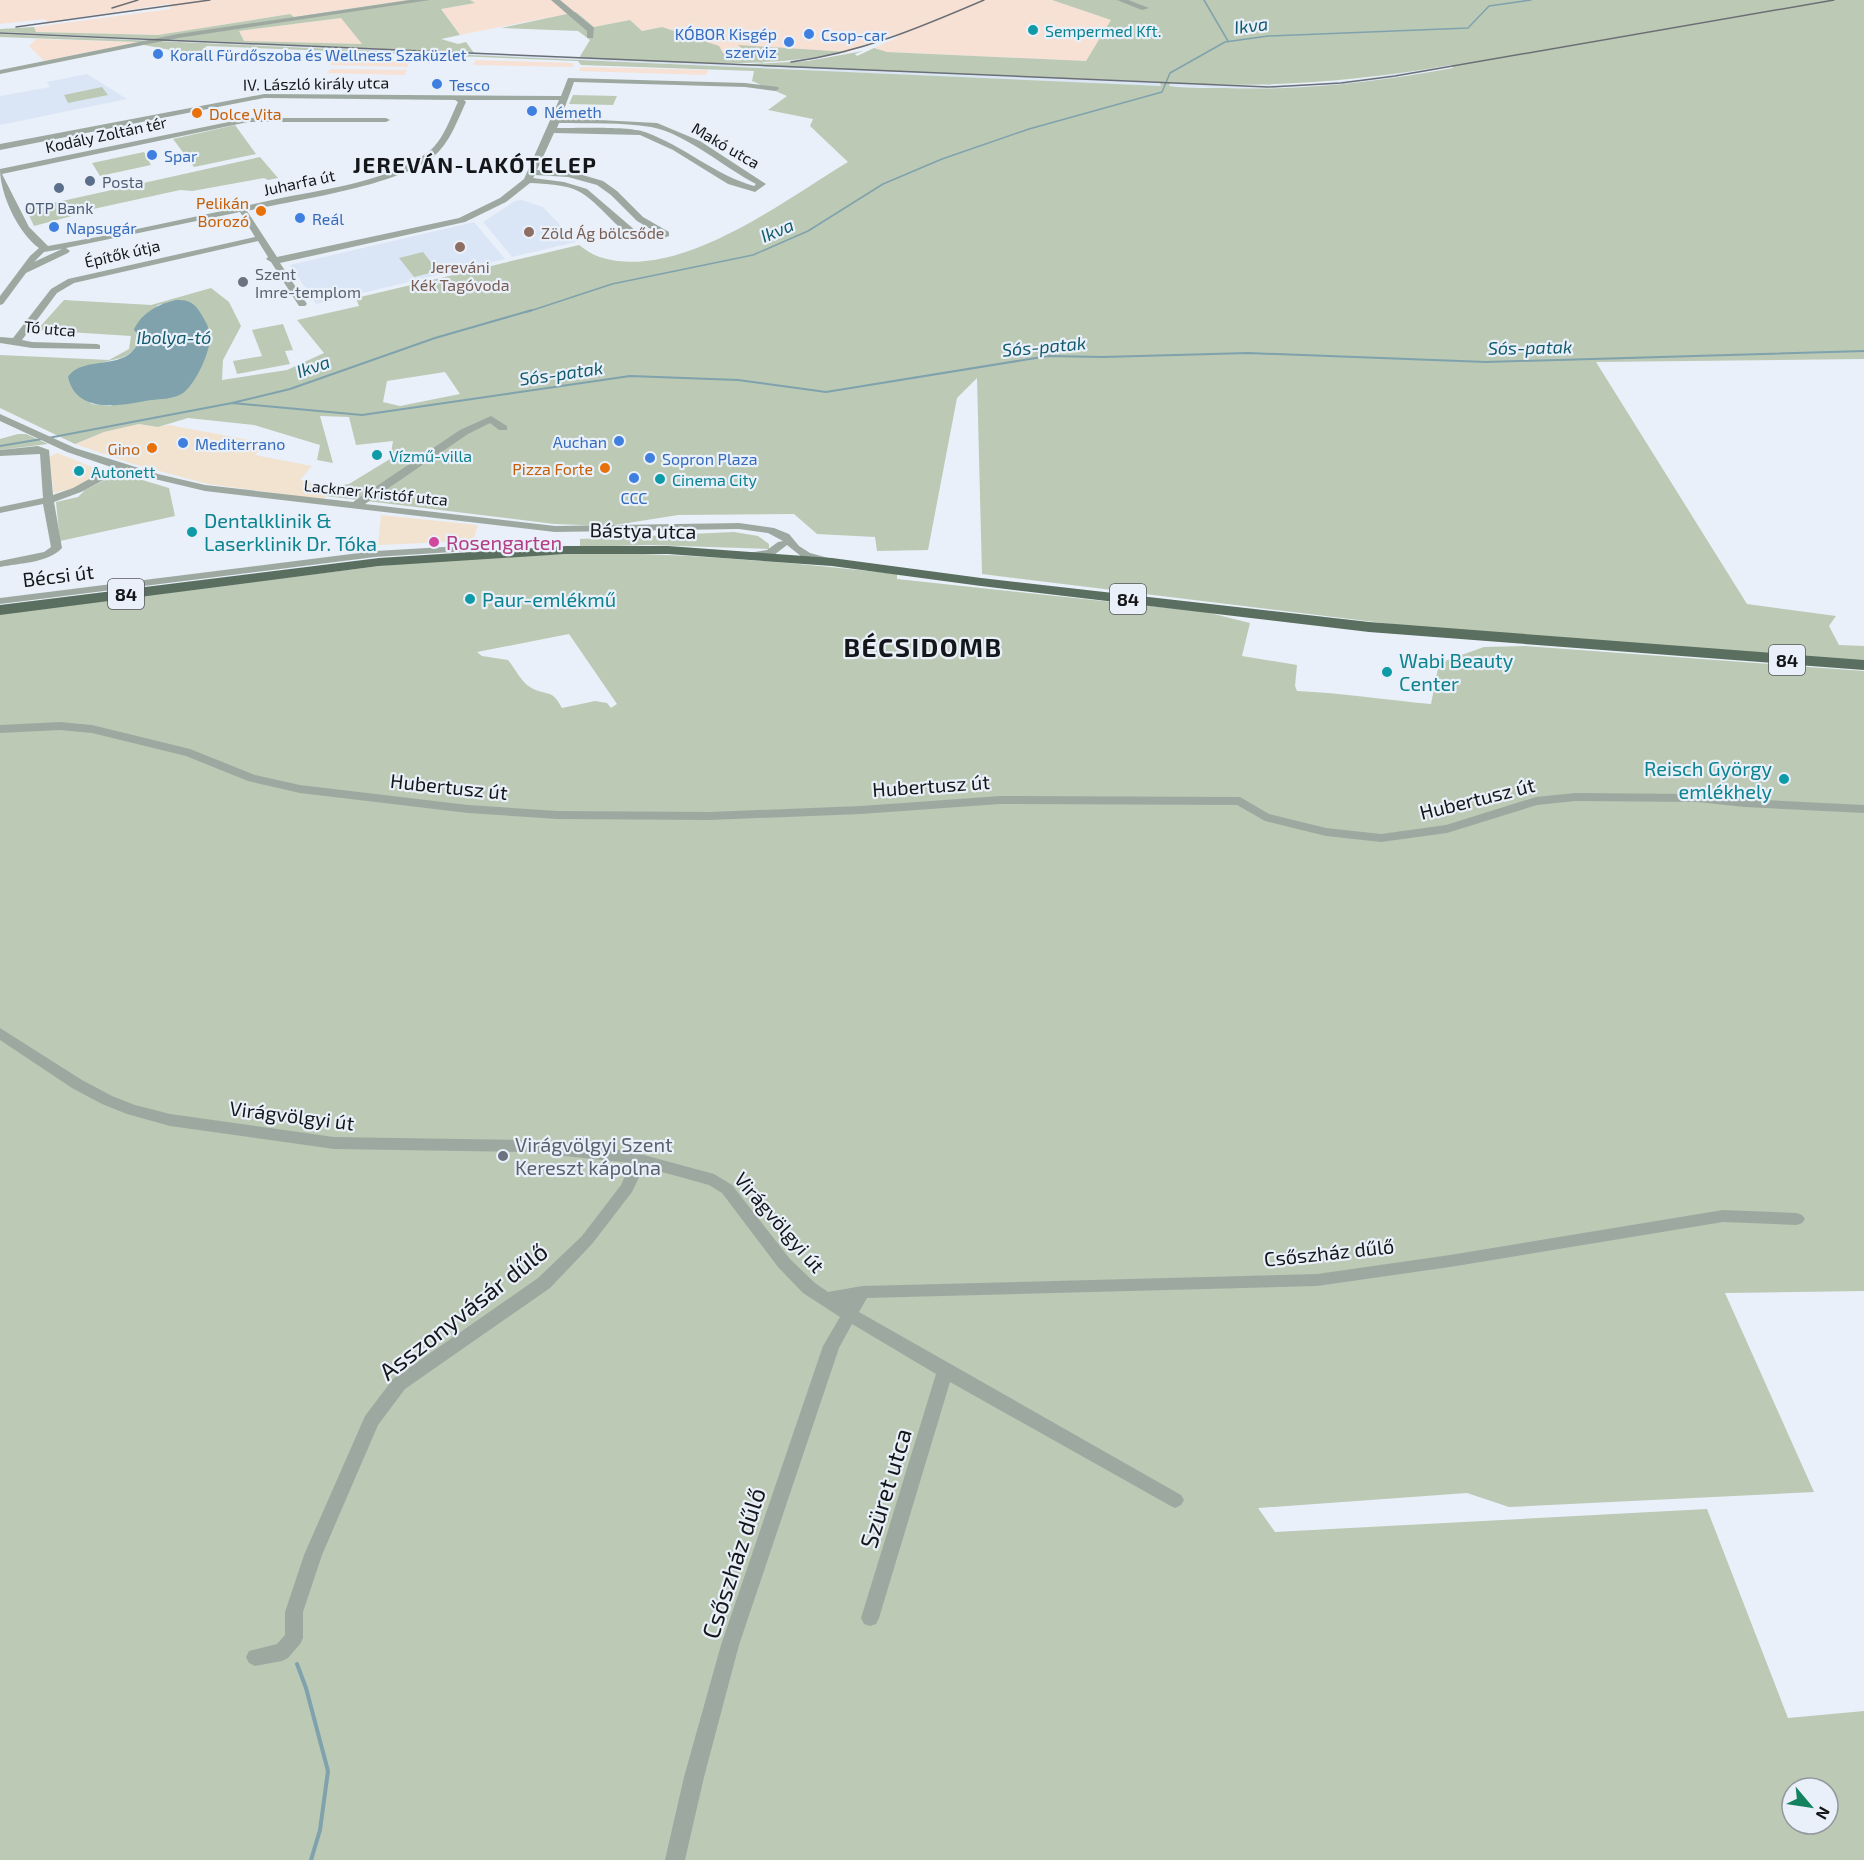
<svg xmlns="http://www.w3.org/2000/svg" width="1864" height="1860" viewBox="0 0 1864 1860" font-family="'Exo 2',sans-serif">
<rect width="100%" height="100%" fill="#e9f0f9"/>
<path fill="#f2e3d0" d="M139 424 158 427 169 425 266 443 255 455 312 466 300 480 331 487 324 500 208 484 133 464 75 444 104 432Z
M57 453 105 472 78 487 54 493 49 457Z
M381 515 478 525 473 541 378 545Z"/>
<path fill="#f7e1d4" d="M0 0H407L293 17 290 14 158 35 35 32 34 27 171 9 169 4 47 22 45 19 0 24Z
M470 0H1052L1112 20 1086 61 887 52 874 48 898 37 893 35 848 52 740 46 748 53H723L662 27 642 31 630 20 594 27 576 12 460 35 441 9 474 3Z
M341 18 362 44 244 41 239 31Z
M36 39 138 42 44 61 29 46Z
M476 60 574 63 572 67 473 65Z
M333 61 410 62 407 67 330 65Z
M581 67 708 70 706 75 579 71Z
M330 69 407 70 404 75 327 73Z"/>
<path fill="#dae6f5" d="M0 32 1161 82V86L0 34Z
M1451 65 1454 67 1374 81 1310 88 1246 89 1168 86 1169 83 1236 86 1311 84 1363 79Z
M87 74 127 99 0 125V96L50 87 47 82Z
M522 200 543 207 576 242 512 257 483 222 515 201Z
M474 222 505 259 316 304 290 265Z"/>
<path fill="#bcc9b5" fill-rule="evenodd" d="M407 0H470L475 3 441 9 460 35 441 39 458 44 466 42 474 53 0 32V29L34 27 36 32 158 35 290 14 294 17ZM341 18 362 44 244 41 239 31Z
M1052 0H1864V359L1596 362 1747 604 1836 616 1829 626 1839 645 1864 646V661L1457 632 982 574 977 378 957 398 928 550 877 551 875 537 817 534 794 514 678 515 609 526 554 524 326 496 331 487 349 484 390 459 393 441 356 445 349 417 320 416 333 463 317 460 320 445 254 425 188 418 158 427 139 424 104 432 75 444 0 408V355L109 360 129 349 131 336 37 330 64 300 151 305 211 288 229 302 241 326 223 360 222 380 287 370 324 353 297 320 359 306 356 298 579 245C586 250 594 256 603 258 682 280 783 201 848 162L810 126 813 119 768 110 787 96 752 81 754 71 581 65 578 61 207 46 197 55 144 45 138 42 0 37V34L1161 86 1160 82 731 65 808 61 863 51 855 54 857 56 874 48 887 52 1086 61 1111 20ZM1451 65 1453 68C1377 82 1302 91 1224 88 1206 88 1186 88 1169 86L1170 83C1270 88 1352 82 1451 65ZM183 300 111 406 92 404 78 394C84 385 90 374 97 367 107 356 131 364 139 340L135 332 158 305ZM445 372 460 394 400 406 383 402 387 381Z
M576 12 594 27 630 20 642 31 662 27 719 46 723 53H747L738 45 848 52C759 70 668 62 579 58L590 40 578 31 501 28Z
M102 87 108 95 68 103 64 95Z
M573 95 617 96 613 105 569 104Z
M235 125 256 154 194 167 173 139Z
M144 152 151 165 100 176 92 163Z
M260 157 278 178 268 180 264 178 192 191 180 190 75 213 72 216 34 226 26 209Z
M423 252 438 271 414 277 399 258Z
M283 324 293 350 285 351 290 364 237 374 233 361 262 356 252 330Z
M18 434H26L48 444 0 450V439Z
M119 473 169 488 175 516 60 541 56 502 78 497 85 490Z
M734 532 758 536 769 544V549L649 545 580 547V539Z
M594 553C696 554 796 563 897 574V579L1206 612 1250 623 1242 656 1297 665 1295 686 1297 691C1342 693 1387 700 1431 704L1439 663 1484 647 1525 646 1864 671V1291L1725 1293 1814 1492 1509 1507 1467 1493 1258 1508 1275 1532 1707 1509 1788 1718 1864 1711V1860H0V613L380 566 449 559ZM569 634 617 704 611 708 607 703 595 701 562 708C551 687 546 697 530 687 522 683 514 667 508 660L482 656 477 652ZM1792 1788H1828V1824H1792Z"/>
<path fill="#7fa2ad" d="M176 300C192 299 197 306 204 319 207 324 210 330 210 336 211 351 195 385 183 393 174 399 161 399 151 400 123 405 77 416 68 377 83 354 128 373 139 340L134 329C143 312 158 304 176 300Z"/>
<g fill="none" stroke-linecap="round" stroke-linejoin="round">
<path stroke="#7fa2ad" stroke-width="1.5" d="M1204 0 1228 41
M527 312 612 284 753 255 808 231 883 184 942 159 1029 129 1162 92 1170 73 1225 42 1268 36 1468 28 1489 6 1531 0"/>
<path stroke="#7fa2ad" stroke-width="2" d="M232 403 362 415 630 376 738 380 826 392 1048 356 1103 357 1248 353 1486 362 1864 351
M48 438 232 403 290 389 435 338 532 310
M0 446 42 439"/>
<path stroke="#7fa2ad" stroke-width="4" d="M297 1664 306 1688 328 1771 320 1830 311 1860"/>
<path fill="#9da9a0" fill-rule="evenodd" d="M411 0H430L178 38 0 74V70L178 34Z
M551 0H560L594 28 593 38H587V31Z
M1117 0H1128L1149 8 1142 10Z
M568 78 745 83 778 87 779 89 775 91 745 87 574 82 561 118 657 123 700 141 766 184 755 192 728 184 673 150 640 135 554 133 537 170 569 171 603 181 617 191 643 217 669 232V236C626 254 611 210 580 192 565 184 546 184 530 183L506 202 465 222 280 263 307 304 305 306H299L271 262 266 259 268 257 258 241 74 283 57 293 22 340 32 342 97 344 100 345V349L32 348 0 343V337L13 338 51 289 68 279 255 237 240 212 66 248 70 251 68 253 26 273 3 304 0 305V296L30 256 39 248C18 233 0 194 0 169L248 118H386L390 120 386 122H248L2 174 29 227 48 246C123 233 198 216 272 200 322 189 380 184 424 155 442 144 449 121 458 102L455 100 264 98 0 150V144L264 94 561 96ZM464 100H559L524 179 500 198 459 218 277 257 247 211C295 200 397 186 433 157 450 143 457 121 466 102ZM559 123C589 124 621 122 651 127 685 133 725 168 756 184L754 186C715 175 684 146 645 132 629 126 577 128 557 128ZM535 175 568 177 597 185 611 195 637 221 659 234 646 235 636 231 587 189 564 182 533 178ZM62 249 36 261 34 262 44 252Z
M0 414 75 448 158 474 205 485 353 502 460 430 491 416 507 426V430H499L490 423 468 434 365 504 555 526 739 523 774 528 789 534 799 546 810 553 836 560 838 562 832 565 802 557 787 545 774 555 748 557V553L767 550 778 542 783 541 768 533 739 529 555 532 205 491 121 471 81 492 54 502 62 548C48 563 20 563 0 567V561L44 552 51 547 43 504 0 513V507L43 498 40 454 0 456V450L38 446 49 450 53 495 73 488 111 467 67 452 0 421Z
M479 545 483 546V550L375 557 0 604V598L375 551Z
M60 722 92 725 190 749 255 775 300 785 468 805 558 811 709 812 861 806 1000 796 1240 797 1269 814 1326 828 1381 834 1446 825 1536 797 1575 793 1697 794 1745 799 1864 805V813L1745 807 1697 802 1575 801 1537 805 1447 833 1381 842 1326 836 1265 821 1237 805 1000 804 861 814 709 820 558 819 468 813 300 793 248 781 186 756 92 733 60 730 0 733V725Z
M0 1028 82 1080 112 1096 135 1105 170 1114 334 1137 526 1140 629 1151 714 1174 732 1185 790 1259 815 1283 828 1292 862 1286 1317 1274 1450 1255 1723 1210 1797 1213 1802 1215 1805 1219 1802 1223 1797 1225 1723 1222 1450 1267 1317 1286 867 1298 859 1312 1181 1495 1184 1500 1181 1505 1175 1508 1169 1505 950 1382 879 1618 876 1624 870 1626 864 1624 861 1618 936 1374 852 1324 839 1348 739 1645 704 1777 685 1860H665L684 1777 721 1645 823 1346 840 1317 803 1293 778 1267 722 1193 709 1185 644 1167 632 1192 592 1244 550 1288 405 1389 378 1425 322 1555 303 1612V1638L300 1644 288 1658 282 1661 255 1666 249 1663 246 1657 249 1651 277 1644 285 1635V1612L304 1555 365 1416 393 1379 538 1278 582 1236 621 1185 631 1163 526 1152 334 1149 170 1126 127 1114 102 1104 72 1088 0 1040Z"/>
<path fill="#5a6f5f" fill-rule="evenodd" d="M566 546H668L832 558 981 578 1369 622 1864 660V670L1369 632 981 586 832 566 668 554H566L379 566 0 615V605L379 558Z"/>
<path stroke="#6b6f75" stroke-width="1.5" d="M112 8 138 0
M16 27 210 0
M0 33 1268 87 1341 83 1395 76 1834 0
M791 62C860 53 921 27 984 0"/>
</g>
<g fill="#0f9aa8" stroke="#e9f0f9" stroke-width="2">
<circle cx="1033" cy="30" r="6"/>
<circle cx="377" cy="455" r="6"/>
<circle cx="79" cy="471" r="6"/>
<circle cx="660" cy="479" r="6"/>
<circle cx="192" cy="532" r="6"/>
<circle cx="470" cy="599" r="6"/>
<circle cx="1387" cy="672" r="6"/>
<circle cx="1784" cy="779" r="6"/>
</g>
<g fill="#3f7fe0" stroke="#e9f0f9" stroke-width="2">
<circle cx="809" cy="34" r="6"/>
<circle cx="789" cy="42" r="6"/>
<circle cx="158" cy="54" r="6"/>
<circle cx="437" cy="84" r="6"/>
<circle cx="532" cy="111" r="6"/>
<circle cx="152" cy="155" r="6"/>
<circle cx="300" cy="218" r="6"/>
<circle cx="54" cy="227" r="6"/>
<circle cx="619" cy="441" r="6"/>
<circle cx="183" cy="443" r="6"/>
<circle cx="650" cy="458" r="6"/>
<circle cx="634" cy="478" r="6"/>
</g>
<g fill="#e8710a" stroke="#e9f0f9" stroke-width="2">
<circle cx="197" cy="113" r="6"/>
<circle cx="261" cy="211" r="6"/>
<circle cx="152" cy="448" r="6"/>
<circle cx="605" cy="468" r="6"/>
</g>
<g fill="#5c6f8a" stroke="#e9f0f9" stroke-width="2">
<circle cx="90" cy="181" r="6"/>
<circle cx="59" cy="188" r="6"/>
</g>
<g fill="#8d6e63" stroke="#e9f0f9" stroke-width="2">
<circle cx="529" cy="232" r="6"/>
<circle cx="460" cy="247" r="6"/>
</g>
<g fill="#6b7280" stroke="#e9f0f9" stroke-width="2">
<circle cx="243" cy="282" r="6"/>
<circle cx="503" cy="1156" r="6"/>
</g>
<circle fill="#d1479c" stroke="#e9f0f9" stroke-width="2" cx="434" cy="542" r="6"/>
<g text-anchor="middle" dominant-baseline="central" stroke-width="4.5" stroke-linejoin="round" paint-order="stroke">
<g font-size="16" fill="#0d838f" stroke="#e9f0f9" text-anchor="start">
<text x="1045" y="30">Sempermed Kft.</text>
<text x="389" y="455">Vízmű-villa</text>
<text x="91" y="471">Autonett</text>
<text x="672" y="479">Cinema City</text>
</g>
<g font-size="16" fill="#366cbe" stroke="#e9f0f9" text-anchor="start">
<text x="777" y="33" text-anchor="end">KÓBOR Kisgép<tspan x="777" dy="18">szerviz</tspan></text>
<text x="821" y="34">Csop-car</text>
<text x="170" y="54">Korall Fürdőszoba és Wellness Szaküzlet</text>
<text x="449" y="84">Tesco</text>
<text x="544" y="111">Németh</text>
<text x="164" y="155">Spar</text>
<text x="312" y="218">Reál</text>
<text x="66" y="227">Napsugár</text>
<text x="607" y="441" text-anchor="end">Auchan</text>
<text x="195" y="443">Mediterrano</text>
<text x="662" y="458">Sopron Plaza</text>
<text x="634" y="497" text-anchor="middle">CCC</text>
</g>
<g font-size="16" fill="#141619" stroke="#e9f0f9">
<text transform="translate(316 83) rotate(-1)">IV. László király utca</text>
<text transform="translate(106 134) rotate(-12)">Kodály Zoltán tér</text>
<text transform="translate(726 145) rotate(30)">Makó utca</text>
<text transform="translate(299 182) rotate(-12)">Juharfa út</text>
<text transform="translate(122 253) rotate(-13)">Építők útja</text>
<text transform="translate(50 328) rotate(5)">Tó utca</text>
<text transform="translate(376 492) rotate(6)">Lackner Kristóf utca</text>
</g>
<g font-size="16" fill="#c56008" stroke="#e9f0f9" text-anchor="end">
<text x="209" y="113" text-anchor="start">Dolce Vita</text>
<text x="249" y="202">Pelikán<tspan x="249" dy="18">Borozó</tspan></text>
<text x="140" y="448">Gino</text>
<text x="593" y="468">Pizza Forte</text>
</g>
<g font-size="16" fill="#4e5e75" stroke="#e9f0f9" text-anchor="start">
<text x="102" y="181">Posta</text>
<text x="59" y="207" text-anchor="middle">OTP Bank</text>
</g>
<g font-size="16" fill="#785e54" stroke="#e9f0f9" text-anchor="start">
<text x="541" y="232">Zöld Ág bölcsőde</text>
<text x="460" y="266" text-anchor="middle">Jereváni<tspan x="460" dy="18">Kék Tagóvoda</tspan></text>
</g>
<g font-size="16" fill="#5b616d" stroke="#e9f0f9" text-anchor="start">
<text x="255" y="273">Szent<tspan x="255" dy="18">Imre-templom</tspan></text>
</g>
<g font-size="18" font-style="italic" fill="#145b6c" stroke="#e9f0f9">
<text transform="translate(1251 25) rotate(-7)">Ikva</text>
<text transform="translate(777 230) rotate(-23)">Ikva</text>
<text x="174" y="337">Ibolya-tó</text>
<text transform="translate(1044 346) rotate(-5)">Sós-patak</text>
<text transform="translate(1530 347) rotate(-1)">Sós-patak</text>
<text transform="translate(313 366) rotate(-19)">Ikva</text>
<text transform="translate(561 373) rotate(-8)">Sós-patak</text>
</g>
<g fill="#e9f0f9" stroke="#54575c" stroke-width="1.5">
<rect x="108" y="579" width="36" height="30" rx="4.5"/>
<rect x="1110" y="584" width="36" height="30" rx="4.5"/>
<rect x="1769" y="645" width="36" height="30" rx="4.5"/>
</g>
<g font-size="18" font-weight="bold" fill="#141619">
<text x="126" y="594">84</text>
<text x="1128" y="599">84</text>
<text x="1787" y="660">84</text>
</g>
<g font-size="20" fill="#0d838f" stroke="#e9f0f9" text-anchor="start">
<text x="204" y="520">Dentalklinik &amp;<tspan x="204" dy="23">Laserklinik Dr. Tóka</tspan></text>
<text x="482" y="599">Paur-emlékmű</text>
<text x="1399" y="660">Wabi Beauty<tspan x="1399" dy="23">Center</tspan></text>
<text x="1772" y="768" text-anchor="end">Reisch György<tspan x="1772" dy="23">emlékhely</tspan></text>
</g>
<g font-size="20" fill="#141619" stroke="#e9f0f9">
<text transform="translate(643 530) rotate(1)">Bástya utca</text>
<text transform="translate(58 575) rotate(-7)">Bécsi út</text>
<text transform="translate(931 785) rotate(-4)">Hubertusz út</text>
<text transform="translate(449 786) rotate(6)">Hubertusz út</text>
<text transform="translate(1477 798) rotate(-14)">Hubertusz út</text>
<text transform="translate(292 1115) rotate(7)">Virágvölgyi út</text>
<text transform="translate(780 1222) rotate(49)">Virágvölgyi út</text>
<text transform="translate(1329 1252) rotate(-6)">Csőszház dűlő</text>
</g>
<g font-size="20" fill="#b23c85" stroke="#e9f0f9" text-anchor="start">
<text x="446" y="542">Rosengarten</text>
</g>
<g font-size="20" fill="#5b616d" stroke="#e9f0f9" text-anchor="start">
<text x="515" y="1144">Virágvölgyi Szent<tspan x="515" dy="23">Kereszt kápolna</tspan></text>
</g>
<g font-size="22" font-weight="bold" letter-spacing="1.5" fill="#141619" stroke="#e9f0f9">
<text x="475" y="164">JEREVÁN-LAKÓTELEP</text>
</g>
<g font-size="24" fill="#141619" stroke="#e9f0f9">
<text transform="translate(463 1311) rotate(-38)">Asszonyvásár dűlő</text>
<text transform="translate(885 1488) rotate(-73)">Szüret utca</text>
<text transform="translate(733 1563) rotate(-72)">Csőszház dűlő</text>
</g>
<g font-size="26" font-weight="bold" letter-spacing="1.5" fill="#141619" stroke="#e9f0f9">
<text x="923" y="646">BÉCSIDOMB</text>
</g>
</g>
<g transform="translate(1810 1806) rotate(119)"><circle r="28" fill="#e9f0f9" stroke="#94999f" stroke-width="1.5"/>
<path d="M0-4.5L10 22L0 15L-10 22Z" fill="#12825f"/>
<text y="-9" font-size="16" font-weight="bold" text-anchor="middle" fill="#141619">N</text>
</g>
</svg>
